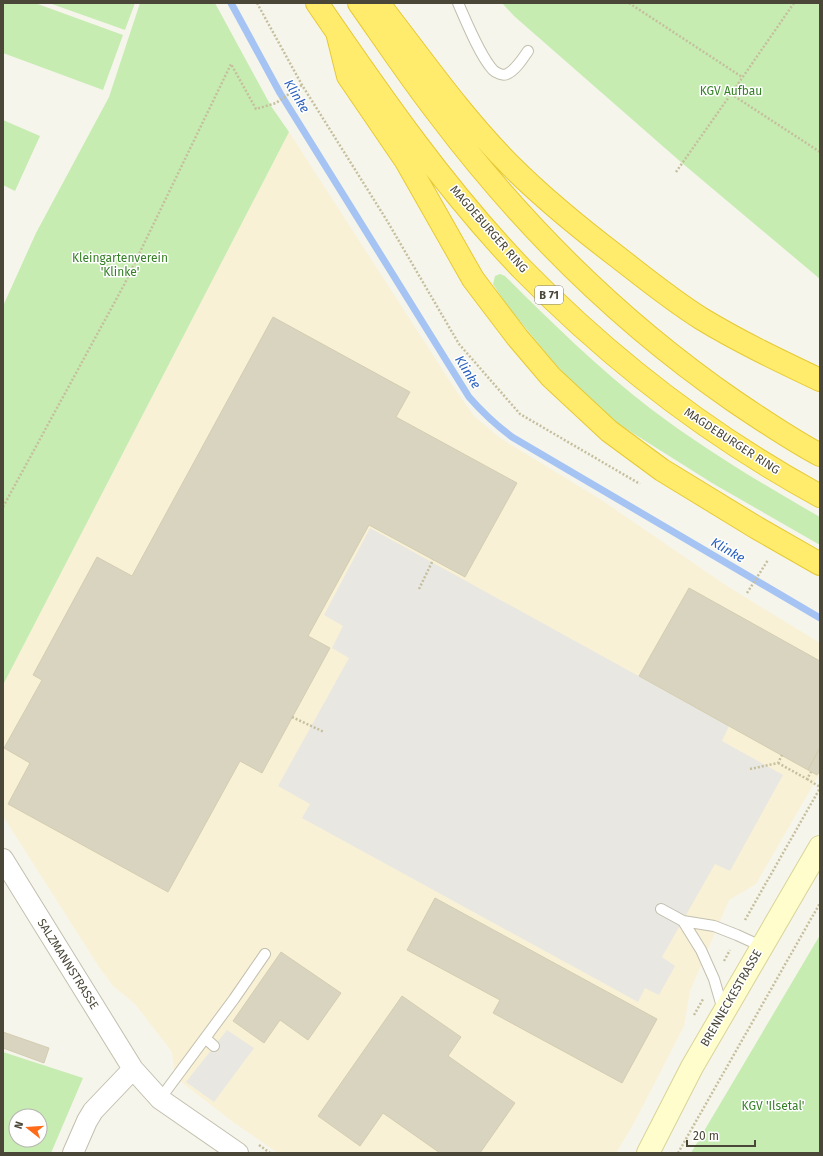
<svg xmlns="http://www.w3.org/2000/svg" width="823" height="1156" viewBox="0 0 823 1156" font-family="'Fira Sans',sans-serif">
<rect width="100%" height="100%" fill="#f6f5eb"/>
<path fill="#f8f1d6" d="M289 132 455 389 474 416 500 438 600 499 727 586 820 643V773L756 884 729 900 690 991 684 1026 634 1123 616 1153H278L233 1122 175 1077 172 1052 135 1004 113 986 99 967 3 816V685Z"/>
<path fill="#c6ecb2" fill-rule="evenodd" d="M3 3H35L123 35 103 90 3 53Z
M49 3H135L125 30Z
M140 3H215L271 106 289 132 3 685V306L36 233 109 97Z
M502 3H820V279L682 163 514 16Z
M3 120 40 136 15 191 3 185Z
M500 274 505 276C551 322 599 369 651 409 704 449 762 484 820 517V545L712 483 620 425 602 410 567 377 551 359 506 304 493 284 495 276Z
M820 935V1153H691Z
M3 1052 83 1078 51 1153H3ZM16 1116H40V1140H16Z"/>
<path fill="#e8e7e2" d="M370 528 729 726 722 741 783 775 730 871 715 864 662 957 675 966 659 995 645 988 638 1002 302 818 310 804 278 786 349 658 332 648 343 626 324 615Z
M227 1030 254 1048 214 1102 186 1082Z"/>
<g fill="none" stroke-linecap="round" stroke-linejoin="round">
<path stroke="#a5c4f4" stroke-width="7" d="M231 3 280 93 469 397C482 412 496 425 512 437L820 618"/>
</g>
<path fill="#d8d4bf" stroke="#d4cdb2" d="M273 317 410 392 396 417 517 483 465 577 369 525 308 636 330 648 262 773 240 761 168 892 8 804 30 763 4 748 42 680 33 675 97 557 132 576Z
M689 588 820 661V748L808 770 639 676Z
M820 747V771L817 775 808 770Z
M435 898 657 1019 622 1083 493 1013 500 1000 407 950Z
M281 952 341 993 308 1040 280 1020 264 1043 233 1021Z
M402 996 461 1037 448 1056 515 1103 480 1153H440L383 1113 360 1146 318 1116Z
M3 1032 49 1048 44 1063 3 1048Z"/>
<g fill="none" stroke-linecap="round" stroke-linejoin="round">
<defs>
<path id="lane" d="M458 3C466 21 480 56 493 70 496 73 503 76 507 74 516 70 523 58 528 51
M661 909 683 921 714 926 737 935 761 946
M683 921 701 950 714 979 723 1010
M205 1038 214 1046
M160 1099 234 999 265 954"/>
<path id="street" d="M3 859 133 1069 160 1099 238 1153
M73 1153 87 1121 93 1111 133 1069"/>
<path id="secondary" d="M648 1153 692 1067 820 847"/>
<path id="highway" d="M317 3C380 95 445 189 522 269 609 358 710 436 820 496
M359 3C385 40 411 79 439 115 522 225 621 323 734 401 762 420 790 439 820 455
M371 3 383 9C424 62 463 118 511 166 545 200 581 229 619 258 646 279 673 301 702 319 740 342 780 361 820 380
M337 32 348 76 406 161 473 279 517 337 551 377 609 431 662 470 757 528 820 564"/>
</defs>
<use href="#lane" stroke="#c2bfad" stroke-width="12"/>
<use href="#street" stroke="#c2bfad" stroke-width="22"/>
<use href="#secondary" stroke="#d8d499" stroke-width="24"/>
<use href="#highway" stroke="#e6c935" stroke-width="24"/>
<path stroke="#c5bf9d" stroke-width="2.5" stroke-dasharray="2 2" stroke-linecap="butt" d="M257 3 302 85 386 219 459 344 520 414 640 484
M629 3 742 77
M731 94 820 152
M676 172 731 94 794 3
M3 507 124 285 231 64 256 109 276 103 302 85
M419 589 433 560
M747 593 768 560
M292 717 324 732
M778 763 807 779 811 772
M750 769 778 763 782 755
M807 779 820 787
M745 920 820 788
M724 961 730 950
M694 1015 703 999
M259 1145 270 1153
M678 1153 820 903"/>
<use href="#lane" stroke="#fff" stroke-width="10"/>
<use href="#street" stroke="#fff" stroke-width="20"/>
<use href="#secondary" stroke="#fffdcc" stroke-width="22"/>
<use href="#highway" stroke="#ffec6d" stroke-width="22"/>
</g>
<g text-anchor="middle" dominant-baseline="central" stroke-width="3" stroke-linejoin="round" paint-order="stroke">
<rect fill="#fff" stroke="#817e74" stroke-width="1" x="535" y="286" width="28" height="18" rx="3"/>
<g font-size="11" font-weight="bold" fill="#4b4738">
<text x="549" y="295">B 71</text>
</g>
<g font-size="12" fill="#368127" stroke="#fff">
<text x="731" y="91">KGV Aufbau</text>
<text x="120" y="258">Kleingartenverein<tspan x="120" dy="14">'Klinke'</tspan></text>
<text x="773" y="1106">KGV 'Ilsetal'</text>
</g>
<g font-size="12" fill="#4b4738" stroke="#fff">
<text transform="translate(489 229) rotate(49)">MAGDEBURGER RING</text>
<text transform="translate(732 441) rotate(33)">MAGDEBURGER RING</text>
<text transform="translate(68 964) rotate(58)">SALZMANNSTRASSE</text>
<text transform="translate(731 998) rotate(-60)">BRENNECKESTRASSE</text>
</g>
<g font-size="13" font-style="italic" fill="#2a61be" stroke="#fff">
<text transform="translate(297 96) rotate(59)">Klinke</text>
<text transform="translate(468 372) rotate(58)">Klinke</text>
<text transform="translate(728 550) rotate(30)">Klinke</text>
</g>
</g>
<rect width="823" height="1156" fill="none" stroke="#4b4738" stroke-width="8"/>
<g transform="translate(28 1128) rotate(287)"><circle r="19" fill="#ffffff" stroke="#b7b5af"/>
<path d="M0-3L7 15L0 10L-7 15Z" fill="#ff6b19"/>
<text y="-6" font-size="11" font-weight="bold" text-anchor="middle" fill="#4b4738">N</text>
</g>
<path d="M687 1140v6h68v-6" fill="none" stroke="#4b4738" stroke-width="2"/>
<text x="693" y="1140" font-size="12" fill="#4b4738" stroke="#ffffff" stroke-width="3" paint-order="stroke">20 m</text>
</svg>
